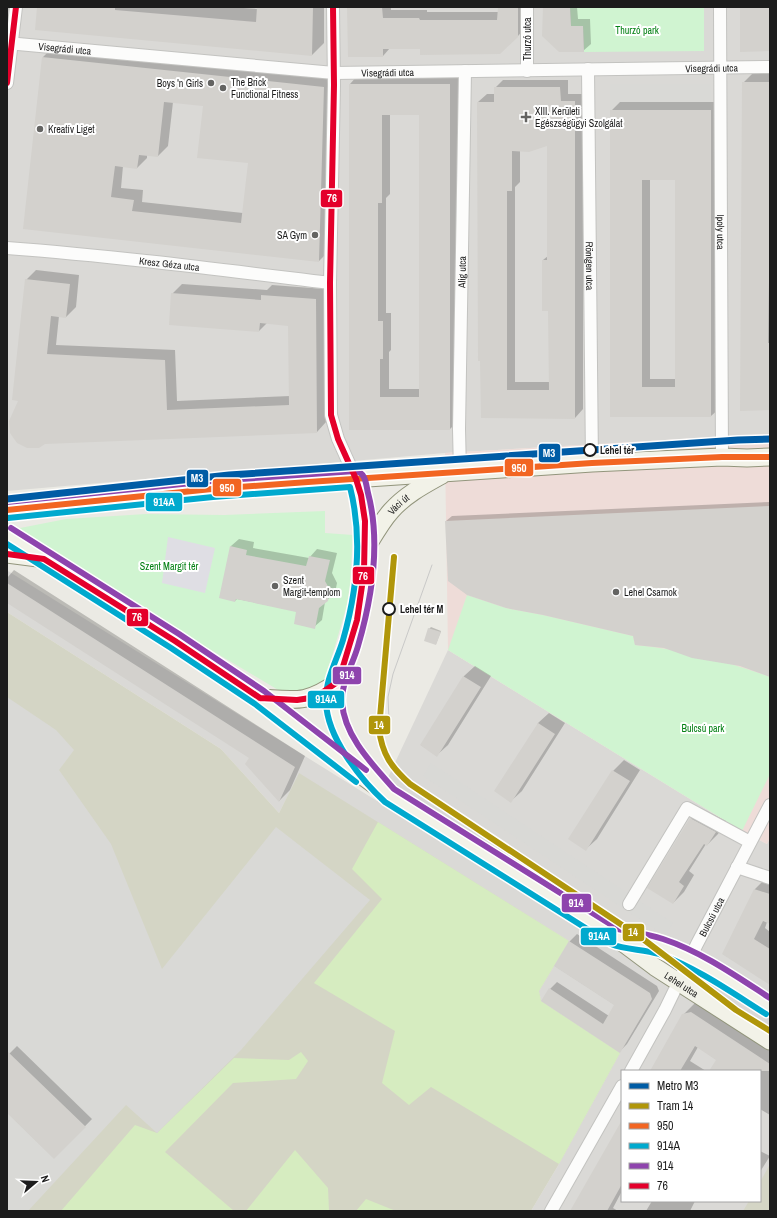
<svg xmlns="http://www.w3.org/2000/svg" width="777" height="1218" viewBox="0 0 777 1218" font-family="'Archivo Narrow',sans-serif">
<rect width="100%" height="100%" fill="#ebeae4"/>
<path fill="#dad9d6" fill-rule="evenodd" d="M7 7H770V434L445 453 7 491Z
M8 571 377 801 448 650 742 831 767 844 770 838V1211H531L559 1164 620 1053 541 1001 539 991 569 941 299 774 279 813 221 749 7 612ZM622 1071H760V1201H622Z"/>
<path fill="#eedcd8" d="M770 434V838L767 844 742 831 448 650 445 453Z"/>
<path fill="#d4d5c5" d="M7 612 221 749 279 813 299 773 569 941 539 991 541 1001 620 1053 559 1164 531 1211H9L7 1209Z
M770 1164V1211H743L749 1201H760V1182Z"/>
<path fill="#d6ecc0" d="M378 822 569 941 539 991 541 1001 620 1053 559 1164 431 1087 409 1105 382 1083 395 1031 314 983 382 899 352 869Z
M301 1052 308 1061 296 1079 233 1083 165 1152 234 1211H61L135 1125 157 1133 234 1058 289 1060Z
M295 1150 328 1188 329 1211H246Z
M366 1199 396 1211H356Z"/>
<path fill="#d0f4d1" d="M570 7H704V51L584 52 583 26H571Z
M325 511V533L353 535 349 598 325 680 308 695 285 694 16 534 15 529 66 519 146 514 224 515Z
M467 595 506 608 543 615 633 636 635 645C681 649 727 661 770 677V774L742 831 448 650Z"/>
<path fill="#d9d9d6" d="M610 84H711V110H610Z
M7 697 56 730 74 750 59 770 111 844 162 969 276 827 370 900 241 1050 157 1133 126 1105 28 1211H9L7 1209Z
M431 763 673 923 665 936 423 776Z"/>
<path fill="#dfdee4" d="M168 537 215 548 205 593 162 583Z"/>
<path fill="#0003" fill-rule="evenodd" d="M7 7H9L7 18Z
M38 7H227L258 9V7H324V43L312 55 36 29Z
M349 7H391V10H427V12H499L498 7H526V27L518 36 421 48H390L383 56Z
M544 7H577L578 19H590L591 44 583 51Z
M53 47 333 77 329 251 319 261 24 228 43 57ZM173 102 204 105 249 162 243 213 142 202 143 190 121 188 123 166 137 168 147 158V155L158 156 168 146Z
M770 72V409L743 83 753 73Z
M358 75H459V420L450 429H350V84ZM390 114H420V389H389V352L391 350V313H386V198L390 194Z
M503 80H568V94H583V409L575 418 482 417 478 102 487 94H495V88ZM548 145V256L543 260 549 310 550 382H515V187L520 182V151Z
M620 102H719L720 408 711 416H611V111ZM650 179 676 180V379H650Z
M36 270 79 275 76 307 66 317 59 316 56 345 175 350 177 401 290 396 289 325 267 323 259 331 172 294 182 284 267 290 272 285 325 289 326 422 317 432 20 400 26 280Z
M770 502V676L740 665 633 635 446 521 452 516Z
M239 539 254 542 253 548 309 558 317 549 337 553 332 573 337 583 335 593 325 602 322 620 314 627 297 611 237 599 235 601 220 597 231 546Z
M14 570 305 756 290 790 279 801 251 758 7 602V578Z
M431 627 441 631 436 644 429 629Z
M475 666 491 676 448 745 437 755 421 745 464 676Z
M549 713 565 723 522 791 511 801 538 723Z
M624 760 640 770 597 839 586 849 613 771Z
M701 808 726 821 718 834 707 845 706 844 689 871 694 875 684 892 673 903 691 819Z
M766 878 770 880V923L767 922 765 928 770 932V983L723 954 755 889Z
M577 934 657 986 659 991 627 1044 620 1051 550 989 557 982 609 1016 615 1005 555 966 570 941Z
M702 1001 770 1045V1115L760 1109V1071H711L717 1060 698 1047 690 1061 706 1071H651L683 1015 695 1003Z
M17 1046 92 1119 54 1158 7 1112V1056Z
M622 1122V1191L613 1208 618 1211H571Z
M760 1151 770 1156 760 1172Z
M652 1201H695L690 1211H646Z"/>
<path fill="#d3d1cd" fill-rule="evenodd" d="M37 7H115V10L256 22 257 7H313L312 56 35 30Z
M347 7H382L383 18H419L420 20H497L498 7H518V37L500 54 420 55V49H383V57H348Z
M543 7H570L571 26H583L584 52H559L542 36Z
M740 7H770V51L740 52Z
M42 57 324 87 319 262 23 229ZM164 102 203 106 197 158 248 163 241 223 132 211 134 200 111 197 115 166 137 169 139 155 158 157Z
M742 82H770L769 146H770V282H769L768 343H770V410L740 411Z
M349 84H450V430H349ZM382 115H419V397H380V359H383V321H378V203H382Z
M494 87H560L561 101H575V419L481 418 480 361H478L477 102H494ZM547 146V260H542V311H548L549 390H507V191H512V151L529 152Z
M610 110H711V417H610ZM642 180H675V387H642Z
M25 279 70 284 66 318 51 316 47 354 165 360 167 410 289 405 288 326 260 323 259 332 169 325 171 293 261 300V295L316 299 317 433 45 444 39 448H27L17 443 10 433 9 421 18 401 12 400Z
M770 506V677L740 666 692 658 664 648 635 645 633 636 543 615 506 608 467 595 448 581 445 521Z
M230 546 247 550 246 555 306 566 309 556 330 560 325 581 330 590 328 601 319 608 315 629 294 624 296 612 236 599 235 602 219 598Z
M7 583 295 767 279 802 245 764 249 758 7 603Z
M428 628 441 632 436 645 424 641Z
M463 676 481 687 437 757 420 745Z
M538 723 555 734 511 803 494 791Z
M612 770 630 781 586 851 568 839Z
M690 818 716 832 707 846 704 844 679 882 684 886 673 904 647 888Z
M754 889 770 894V924L763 921 754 939 770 949V985L722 954Z
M569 941 650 993 652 999 620 1053 541 1001 549 988 603 1024 614 1005 554 966Z
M691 1012 770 1064V1071H709L716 1060 695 1046 680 1071H650L682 1014Z
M7 1051 86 1127 54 1159 7 1113Z
M622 1120V1184L607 1211H570Z"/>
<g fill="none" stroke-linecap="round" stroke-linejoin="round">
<defs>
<g id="street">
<path d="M333 7 334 85 330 283 331 415 338 439 356 479"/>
<path d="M527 7V71"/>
<path id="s1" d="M720 7 722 457"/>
<path id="s2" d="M7 43 334 73 770 67"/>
<path id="s3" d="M588 69 592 463"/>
<path d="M7 83 16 7"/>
<path id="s4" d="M7 248C115 256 223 270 330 283"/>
<path id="s5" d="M460 472 459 429 465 71"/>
<path d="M737 867 770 878"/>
<path d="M629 904 687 808 750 842"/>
<path id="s6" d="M631 1071 665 1010 697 944 770 805"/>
<path d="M551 1211 622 1086"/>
</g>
<g id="secondary">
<path d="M356 479C373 531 365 590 351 642 346 662 332 682 334 703 336 730 354 755 371 775"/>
<path d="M7 510 212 489 308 482 592 463 722 457 747 458 770 457"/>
<path id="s7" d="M7 535C91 589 176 641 259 697 303 728 344 765 389 795L615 937 655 967 770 1041"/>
<path id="s8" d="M365 550C373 537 381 522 391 511 405 495 424 485 442 475"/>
<path d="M7 554 38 558"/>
<path d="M260 698C295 700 307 704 336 683"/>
<path d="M617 938C631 940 645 942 659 946 696 957 737 987 770 1007"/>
</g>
</defs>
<use href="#street" stroke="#c3c3c0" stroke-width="14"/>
<use href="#secondary" stroke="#92957c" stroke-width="19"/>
<use href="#street" stroke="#fcfcfb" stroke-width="12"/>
<use href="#secondary" stroke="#f2f2e8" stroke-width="17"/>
<path stroke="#c9c9c8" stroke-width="1" d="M389 720 388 697 393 674 432 565"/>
<defs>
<path id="bus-1" d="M7 510 212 489 308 482 592 463 722 457H770"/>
<path id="bus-2" d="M8 518 213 497 350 487C363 538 357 591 343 640 337 660 325 680 326 702 327 737 360 779 385 802L611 944C626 950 643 949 659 954 697 968 731 992 766 1014
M7 544 171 648 255 704 356 782"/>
<path id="bus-3" d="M7 502 211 481 355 471C366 472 366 485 368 493 381 542 372 598 358 646 353 664 341 683 342 702 344 736 372 764 394 789L618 929C633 932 648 934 663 939 702 952 736 976 770 998
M11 528 179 634 264 691 366 770"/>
<path id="bus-4" d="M7 83 16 7
M7 554 44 559 175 641 260 698
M260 698 297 700 310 698 323 692 336 683 341 673 357 620 364 572 365 521 361 495 356 479 338 439 331 415 330 283 334 85 333 7"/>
</defs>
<use href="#bus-1" stroke="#fff" stroke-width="9"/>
<use href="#bus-2" stroke="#fff" stroke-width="9"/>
<use href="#bus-3" stroke="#fff" stroke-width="9"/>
<use href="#bus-4" stroke="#fff" stroke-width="9"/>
<use href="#bus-1" stroke="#f26522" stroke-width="6"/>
<use href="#bus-2" stroke="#00a9ce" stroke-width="6"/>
<use href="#bus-3" stroke="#8e44ad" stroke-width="6"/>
<use href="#bus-4" stroke="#e4002b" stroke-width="6"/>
<defs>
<path id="tram-1" d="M394 557 379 729C382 754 391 767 410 784L643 939 736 1010 770 1031"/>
</defs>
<use href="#tram-1" stroke="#fff" stroke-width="9"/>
<use href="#tram-1" stroke="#b0960a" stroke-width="6"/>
<defs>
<path id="metro-1" d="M7 499 229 475 738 440 770 439"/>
</defs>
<use href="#metro-1" stroke="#fff" stroke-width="10"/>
<use href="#metro-1" stroke="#005ca5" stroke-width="7"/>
</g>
<g fill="#646462" stroke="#fff" stroke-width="1.5">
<circle cx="211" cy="83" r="4"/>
<circle cx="223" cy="88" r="4"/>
<path d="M524 111h4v4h4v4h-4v4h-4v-4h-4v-4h4z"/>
<circle cx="40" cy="129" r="4"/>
<circle cx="315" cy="235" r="4"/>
<circle cx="275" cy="586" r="4"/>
<circle cx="616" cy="592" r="4"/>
</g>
<g fill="#fff" stroke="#1c1c1c" stroke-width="2">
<circle cx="590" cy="450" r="6"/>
<circle cx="389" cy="609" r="6"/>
</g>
<g text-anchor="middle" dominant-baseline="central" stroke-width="4" stroke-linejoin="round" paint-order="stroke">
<g font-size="10" fill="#048014" stroke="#fff">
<text x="637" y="30">Thurzó park</text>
<text x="169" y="566">Szent Margit tér</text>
<text x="703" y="728">Bulcsú park</text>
</g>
<g font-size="10" fill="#1c1c1c" stroke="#fff">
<text transform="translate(527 39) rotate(-90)">Thurzó utca</text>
<text stroke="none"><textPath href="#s2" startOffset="58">Visegrádi utca</textPath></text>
<text stroke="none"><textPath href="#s2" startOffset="706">Visegrádi utca</textPath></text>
<text stroke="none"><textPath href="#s2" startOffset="382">Visegrádi utca</textPath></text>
<text stroke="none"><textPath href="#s1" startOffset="225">Ipoly utca</textPath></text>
<text stroke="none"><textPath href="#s4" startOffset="163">Kresz Géza utca</textPath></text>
<text stroke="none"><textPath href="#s3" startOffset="197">Röntgen utca</textPath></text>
<text stroke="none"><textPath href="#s5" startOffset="200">Alig utca</textPath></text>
<text stroke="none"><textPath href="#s8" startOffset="57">Váci út</textPath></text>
<text stroke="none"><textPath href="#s6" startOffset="174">Bulcsú utca</textPath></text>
<text stroke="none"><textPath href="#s7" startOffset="811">Lehel utca</textPath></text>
</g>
<g font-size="10" fill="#1c1c1c" stroke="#fff" text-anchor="start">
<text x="231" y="82">The Brick<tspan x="231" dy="12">Functional Fitness</tspan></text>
<text x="203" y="83" text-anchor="end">Boys 'n Girls</text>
<text x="535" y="111">XIII. Kerületi<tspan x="535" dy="12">Egészségügyi Szolgálat</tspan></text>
<text x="48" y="129">Kreatív Liget</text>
<text x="307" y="235" text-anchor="end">SA Gym</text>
<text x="283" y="580">Szent<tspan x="283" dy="12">Margit-templom</tspan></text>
<text x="624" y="592">Lehel Csarnok</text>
</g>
<g font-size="10" font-weight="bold" fill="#1c1c1c" stroke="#fff" text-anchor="start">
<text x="600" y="450">Lehel tér</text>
<text x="400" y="609">Lehel tér M</text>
</g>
</g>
<g stroke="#fff" stroke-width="1.5">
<rect x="320" y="189" width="23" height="19" rx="4" fill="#e4002b"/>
<rect x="538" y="443" width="23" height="20" rx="4" fill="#005ca5"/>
<rect x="504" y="458" width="30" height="19" rx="4" fill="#f26522"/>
<rect x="186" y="469" width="23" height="19" rx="4" fill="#005ca5"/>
<rect x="212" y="478" width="30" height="19" rx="4" fill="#f26522"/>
<rect x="145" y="492" width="38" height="20" rx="4" fill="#00a9ce"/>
<rect x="352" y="566" width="23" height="19" rx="4" fill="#e4002b"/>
<rect x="126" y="608" width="23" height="19" rx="4" fill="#e4002b"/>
<rect x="332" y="666" width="30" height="19" rx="4" fill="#8e44ad"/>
<rect x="307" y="690" width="38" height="19" rx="4" fill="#00a9ce"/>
<rect x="368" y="715" width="23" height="20" rx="4" fill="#b0960a"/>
<rect x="561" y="893" width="31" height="20" rx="4" fill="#8e44ad"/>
<rect x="622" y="923" width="23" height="19" rx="4" fill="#b0960a"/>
<rect x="580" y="927" width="37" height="19" rx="4" fill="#00a9ce"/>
</g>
<g font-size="11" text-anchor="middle" font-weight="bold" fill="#fff">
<text x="332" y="202">76</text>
<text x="549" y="457">M3</text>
<text x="519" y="472">950</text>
<text x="197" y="482">M3</text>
<text x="227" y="492">950</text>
<text x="164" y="506">914A</text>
<text x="363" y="580">76</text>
<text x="137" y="621">76</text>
<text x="347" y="679">914</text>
<text x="326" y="703">914A</text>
<text x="379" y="729">14</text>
<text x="576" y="907">914</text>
<text x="633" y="936">14</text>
<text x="599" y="940">914A</text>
</g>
<rect width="777" height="1218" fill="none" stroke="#1c1c1c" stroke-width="16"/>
<rect x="621" y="1070" width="140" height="132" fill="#ffffff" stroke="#a4a4a4"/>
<rect x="629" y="1083" width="20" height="6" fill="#005ca5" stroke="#a4a4a4"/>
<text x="657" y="1090" font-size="12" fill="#1c1c1c">Metro M3</text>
<rect x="629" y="1103" width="20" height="6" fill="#b0960a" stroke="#a4a4a4"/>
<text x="657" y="1110" font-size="12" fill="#1c1c1c">Tram 14</text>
<rect x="629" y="1123" width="20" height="6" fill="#f26522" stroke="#a4a4a4"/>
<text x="657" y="1130" font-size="12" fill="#1c1c1c">950</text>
<rect x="629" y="1143" width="20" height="6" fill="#00a9ce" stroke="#a4a4a4"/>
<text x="657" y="1150" font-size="12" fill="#1c1c1c">914A</text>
<rect x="629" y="1163" width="20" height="6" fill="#8e44ad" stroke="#a4a4a4"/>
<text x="657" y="1170" font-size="12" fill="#1c1c1c">914</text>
<rect x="629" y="1183" width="20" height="6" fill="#e4002b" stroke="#a4a4a4"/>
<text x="657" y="1190" font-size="12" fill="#1c1c1c">76</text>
<g transform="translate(36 1182) rotate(71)" stroke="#ffffff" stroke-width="3" paint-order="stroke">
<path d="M0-3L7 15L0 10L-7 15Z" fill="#1c1c1c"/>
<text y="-6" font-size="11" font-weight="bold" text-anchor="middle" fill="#1c1c1c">N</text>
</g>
</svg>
